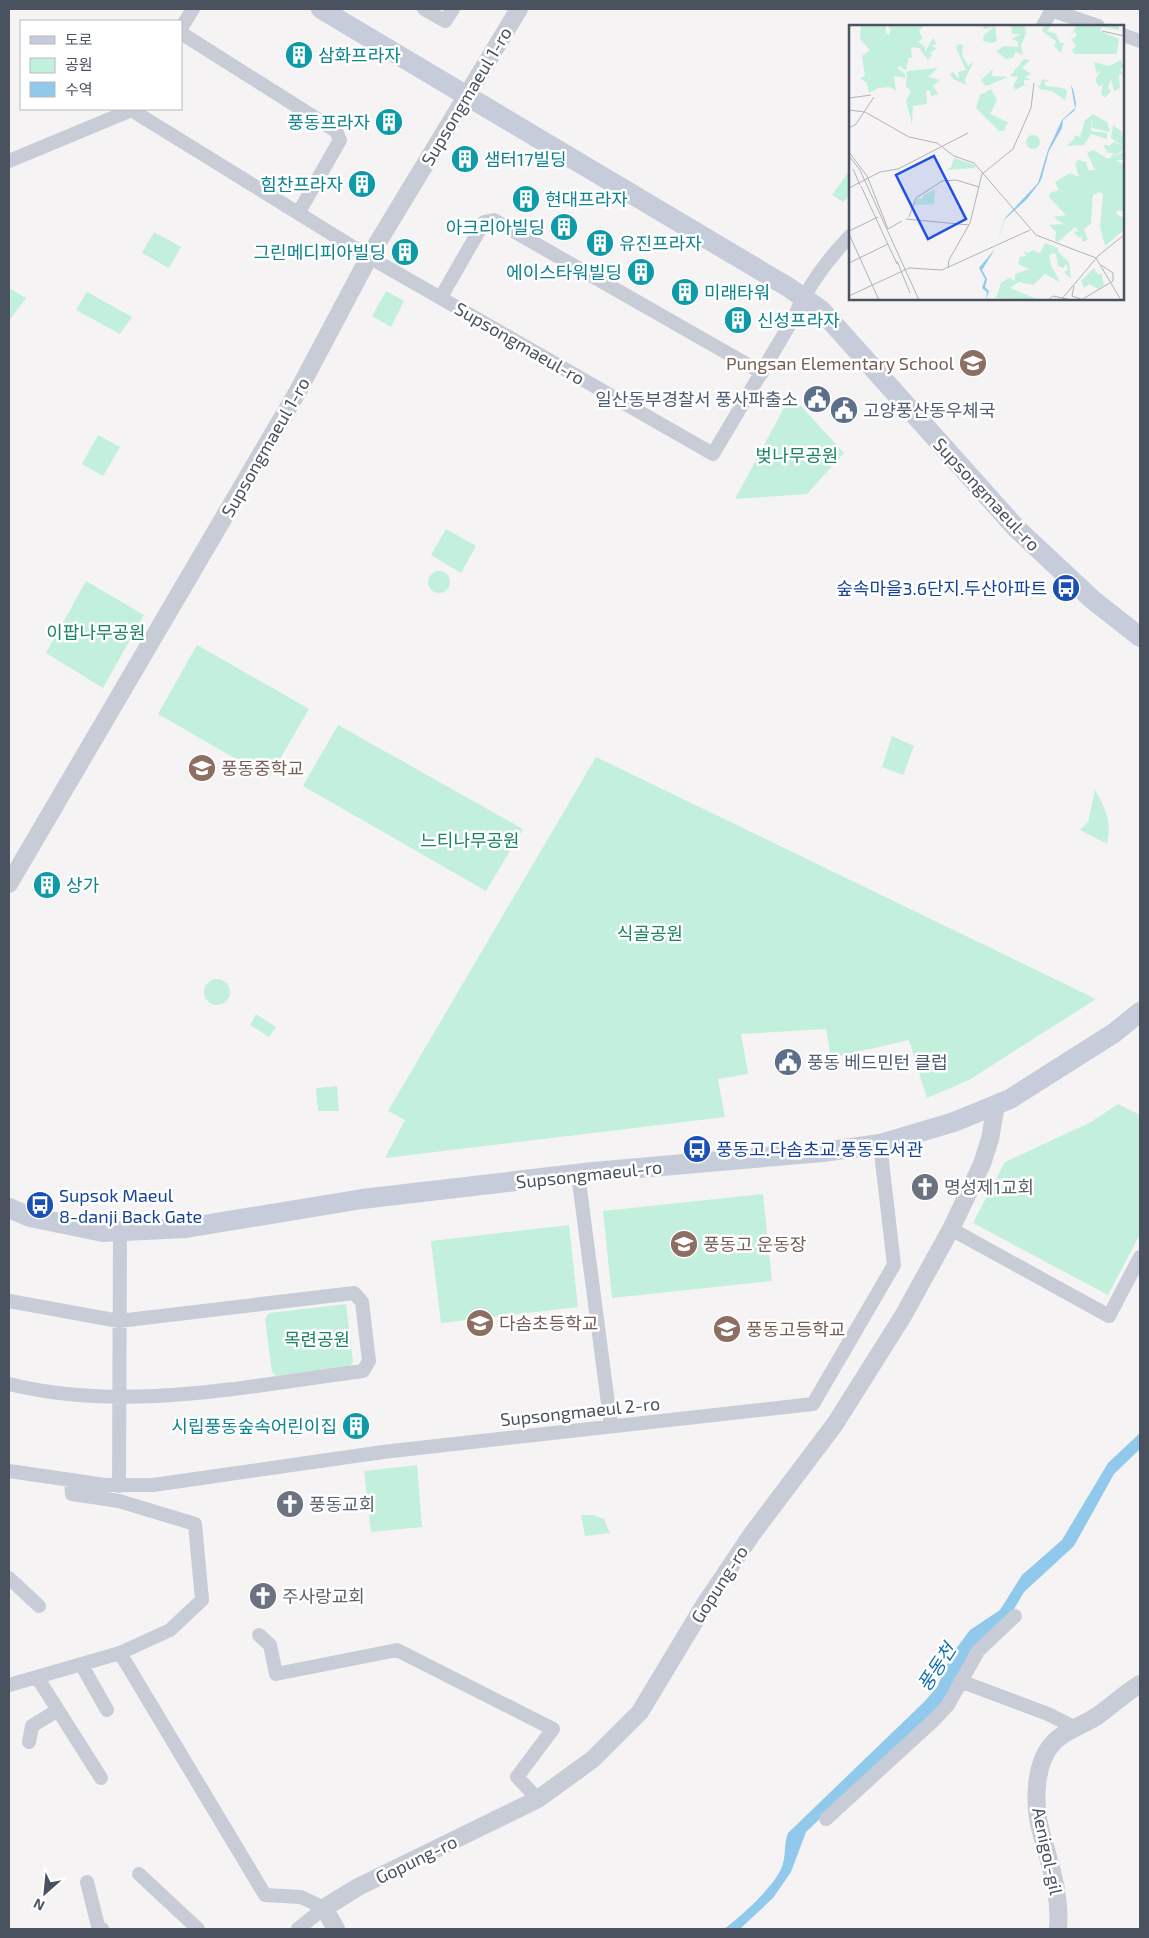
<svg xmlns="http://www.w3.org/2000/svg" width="1149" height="1938" viewBox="0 0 1149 1938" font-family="'Exo 2','Noto Sans KR',sans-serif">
<rect width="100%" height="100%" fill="#f5f3f3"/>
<path fill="#c3f0dd" d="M850 170V195L843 202 832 195Z
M154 232 181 247 169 268 142 253Z
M9 288 26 298 9 321Z
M386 291 404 301 391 327 372 316Z
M87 292 132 317 120 334 76 310Z
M791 395 844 453 807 494 735 499Z
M98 435 120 447 103 476 82 464Z
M446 529 476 546 461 573 431 555Z
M428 582a11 11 0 1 1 22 0a11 11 0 1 1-22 0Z
M86 581 144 615 103 688 46 653Z
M197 645 309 709 269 778 158 714Z
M338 725 523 829 486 891 303 786Z
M892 736 914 746 903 775 882 767Z
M596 757 1096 999 969 1080 927 1098 909 1040 831 1058 826 1029 741 1034 748 1074 718 1079 725 1117 385 1158 405 1120 388 1111Z
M1095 790C1106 809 1112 823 1107 844L1080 830 1088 822Z
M204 992a13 13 0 1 1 26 0a13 13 0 1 1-26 0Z
M256 1014 276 1027 269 1037 250 1025Z
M337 1086 339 1111H318L316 1088Z
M1118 1104 1140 1115V1234L1108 1295 973 1223 1005 1162 1091 1122Z
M763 1194 772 1281 612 1298 603 1211Z
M569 1225 578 1307 441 1323 431 1241Z
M346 1304 353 1362 349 1368 276 1376 272 1372 265 1319 269 1313Z
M417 1465 422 1527 371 1532 364 1471Z
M581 1515H593L604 1519 610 1533 585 1536Z"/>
<path fill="#91c9ec" d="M1140 1433V1449L1114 1474 1074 1546 1024 1592 1010 1616 961 1669 941 1704 806 1832 791 1872 773 1898 740 1929H724C740 1917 779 1883 783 1863 786 1853 784 1843 788 1833L925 1701 937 1687 952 1654 970 1630 1000 1610 1022 1575 1062 1540 1108 1463Z"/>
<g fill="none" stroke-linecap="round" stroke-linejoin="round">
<path stroke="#c7ccd7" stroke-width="14" d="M424 9 445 21 453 9
M1051 10 1098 26
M1043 26 1052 9
M181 28 193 9
M181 33 336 131 340 140 299 212
M1123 35 1140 41
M133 111 369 257 713 454 793 319C807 287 826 261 850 236
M9 161 134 109
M441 297 484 222 494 220 762 373
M578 1174 611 1426
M951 1229 1109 1316 1140 1257
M9 1301 119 1321 354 1293 362 1302 369 1361 363 1371C246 1386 127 1413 9 1384
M9 1471 105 1485H153L383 1452 813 1404 894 1265 880 1144
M119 1486 120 1231
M9 1578 39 1606
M259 1635 270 1645 276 1674 397 1650 553 1729 517 1777 538 1799
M120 1653 265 1895 301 1897 324 1908 298 1929
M81 1664 107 1710
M37 1677 101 1778
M960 1681 1048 1714 1076 1728
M9 1685 120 1653 170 1630 202 1600 195 1524 119 1501 72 1494 71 1480
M29 1742 32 1726 58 1710
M826 1819 934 1720 948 1705 978 1651 1015 1616
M139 1874 198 1929
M87 1882 98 1926 102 1929"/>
<path stroke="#c7ccd7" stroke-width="18" d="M9 884 298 391 369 257 519 9
M336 1929 324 1908 358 1887 538 1799 593 1759 640 1712 705 1604 752 1534 835 1424 903 1316 951 1229 982 1164 990 1139 996 1105
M1058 1929C1061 1894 1050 1865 1041 1832 1034 1806 1033 1762 1055 1741 1066 1730 1084 1725 1097 1716 1112 1706 1125 1693 1140 1684"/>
<path stroke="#c6ccda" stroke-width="20" d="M321 9 788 287 821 310 1017 529 1093 600 1140 637
M9 1208 30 1217 103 1232 186 1228 362 1199 593 1172 823 1152 880 1144 954 1122 1010 1099 1114 1033 1140 1012"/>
</g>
<defs>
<symbol id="building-disc" viewBox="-11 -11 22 22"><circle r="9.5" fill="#0f9aa8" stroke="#fff"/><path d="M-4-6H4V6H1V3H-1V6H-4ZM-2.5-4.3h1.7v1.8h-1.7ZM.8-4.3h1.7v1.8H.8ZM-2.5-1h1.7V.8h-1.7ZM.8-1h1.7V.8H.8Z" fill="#fff"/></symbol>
<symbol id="school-disc" viewBox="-11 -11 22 22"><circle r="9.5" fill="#8d6e63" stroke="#fff"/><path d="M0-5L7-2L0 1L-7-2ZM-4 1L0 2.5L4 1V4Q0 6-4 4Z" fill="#fff"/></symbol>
<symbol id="civic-disc" viewBox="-11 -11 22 22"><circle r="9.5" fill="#5c6f8a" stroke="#fff"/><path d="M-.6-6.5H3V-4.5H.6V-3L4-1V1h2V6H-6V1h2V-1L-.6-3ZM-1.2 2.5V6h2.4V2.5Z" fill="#fff"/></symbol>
<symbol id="bus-disc" viewBox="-11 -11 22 22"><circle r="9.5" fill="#1a4fb4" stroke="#fff"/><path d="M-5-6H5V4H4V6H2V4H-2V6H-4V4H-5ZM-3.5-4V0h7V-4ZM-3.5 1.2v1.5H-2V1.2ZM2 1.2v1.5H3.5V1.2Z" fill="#fff"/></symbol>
<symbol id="church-disc" viewBox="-11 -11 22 22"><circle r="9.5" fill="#6b7280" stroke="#fff"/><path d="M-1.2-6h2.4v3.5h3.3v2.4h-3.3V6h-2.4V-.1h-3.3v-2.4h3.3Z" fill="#fff"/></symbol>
</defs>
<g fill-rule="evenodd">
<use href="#building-disc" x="283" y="39" width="32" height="32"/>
<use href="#building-disc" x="373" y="106" width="32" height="32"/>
<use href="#building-disc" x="449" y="143" width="32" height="32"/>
<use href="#building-disc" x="346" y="168" width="32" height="32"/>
<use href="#building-disc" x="510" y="183" width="32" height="32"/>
<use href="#building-disc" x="548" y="211" width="32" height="32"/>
<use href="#building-disc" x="584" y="227" width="32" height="32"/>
<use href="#building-disc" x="389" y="236" width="32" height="32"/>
<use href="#building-disc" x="625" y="256" width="32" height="32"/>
<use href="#building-disc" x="669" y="276" width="32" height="32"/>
<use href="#building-disc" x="722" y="304" width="32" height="32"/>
<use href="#school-disc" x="957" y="347" width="32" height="32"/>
<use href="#civic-disc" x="801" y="383" width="32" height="32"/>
<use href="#civic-disc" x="828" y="394" width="32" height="32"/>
<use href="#bus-disc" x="1050" y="572" width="32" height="32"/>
<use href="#school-disc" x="186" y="752" width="32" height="32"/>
<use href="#building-disc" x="31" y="869" width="32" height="32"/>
<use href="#civic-disc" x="772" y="1046" width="32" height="32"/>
<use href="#bus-disc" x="681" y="1133" width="32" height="32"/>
<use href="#church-disc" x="909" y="1171" width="32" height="32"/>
<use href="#bus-disc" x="24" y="1189" width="32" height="32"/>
<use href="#school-disc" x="668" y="1228" width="32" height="32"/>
<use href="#school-disc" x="464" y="1307" width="32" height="32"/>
<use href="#school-disc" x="711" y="1313" width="32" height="32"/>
<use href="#building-disc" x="340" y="1410" width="32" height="32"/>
<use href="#church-disc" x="274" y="1488" width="32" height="32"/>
<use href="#church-disc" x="247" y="1580" width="32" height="32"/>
</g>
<g text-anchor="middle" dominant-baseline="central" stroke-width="5" stroke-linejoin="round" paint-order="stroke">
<g font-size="18" fill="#0d838f" stroke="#fff" text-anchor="start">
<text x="318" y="55">삼화프라자</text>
<text x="370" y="122" text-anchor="end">풍동프라자</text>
<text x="484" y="159">샘터17빌딩</text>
<text x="343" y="184" text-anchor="end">힘찬프라자</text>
<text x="545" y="199">현대프라자</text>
<text x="545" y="227" text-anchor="end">아크리아빌딩</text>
<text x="619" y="243">유진프라자</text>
<text x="386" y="252" text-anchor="end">그린메디피아빌딩</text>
<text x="622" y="272" text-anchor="end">에이스타워빌딩</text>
<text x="704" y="292">미래타워</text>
<text x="757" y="320">신성프라자</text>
<text x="66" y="885">상가</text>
<text x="337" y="1426" text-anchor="end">시립풍동숲속어린이집</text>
</g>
<g font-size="18" fill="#4a5260" stroke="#fff">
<text transform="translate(466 96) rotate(-59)">Supsongmaeul 1-ro</text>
<text transform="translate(520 343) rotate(30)">Supsongmaeul-ro</text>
<text transform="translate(265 447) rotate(-60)">Supsongmaeul 1-ro</text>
<text transform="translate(987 494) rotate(47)">Supsongmaeul-ro</text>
<text transform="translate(589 1174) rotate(-6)">Supsongmaeul-ro</text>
<text transform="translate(580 1411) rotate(-6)">Supsongmaeul 2-ro</text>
<text transform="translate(719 1584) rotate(-57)">Gopung-ro</text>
<text transform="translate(1048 1851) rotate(78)">Aenigol-gil</text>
<text transform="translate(416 1859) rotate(-26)">Gopung-ro</text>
</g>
<g font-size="18" fill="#785e54" stroke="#fff" text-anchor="start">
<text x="954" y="363" text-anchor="end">Pungsan Elementary School</text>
<text x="221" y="768">풍동중학교</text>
<text x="703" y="1244">풍동고 운동장</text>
<text x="499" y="1323">다솜초등학교</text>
<text x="746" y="1329">풍동고등학교</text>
</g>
<g font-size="18" fill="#4e5e75" stroke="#fff" text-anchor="start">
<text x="798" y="399" text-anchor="end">일산동부경찰서 풍사파출소</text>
<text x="863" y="410">고양풍산동우체국</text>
<text x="807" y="1062">풍동 베드민턴 클럽</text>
</g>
<g font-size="18" fill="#198462" stroke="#fff">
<text x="797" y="455">벚나무공원</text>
<text x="96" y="632">이팝나무공원</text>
<text x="470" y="840">느티나무공원</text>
<text x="650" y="933">식골공원</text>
<text x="317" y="1339">목련공원</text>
</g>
<g font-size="18" fill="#164399" stroke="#fff" text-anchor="start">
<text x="1047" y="588" text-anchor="end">숲속마을3.6단지.두산아파트</text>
<text x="716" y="1149">풍동고.다솜초교.풍동도서관</text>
<text x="59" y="1195">Supsok Maeul<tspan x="59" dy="21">8-danji Back Gate</tspan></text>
</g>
<g font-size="18" fill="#5b616d" stroke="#fff" text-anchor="start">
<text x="944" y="1187">명성제1교회</text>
<text x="309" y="1504">풍동교회</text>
<text x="282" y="1596">주사랑교회</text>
</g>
<g font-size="19" font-style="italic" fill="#0e70b0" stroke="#fff">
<text transform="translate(936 1667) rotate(-57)">풍동천</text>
</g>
</g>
<g transform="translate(849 25)">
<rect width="275" height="275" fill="#f5f3f3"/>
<path d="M12 0H37V8L40 10 42 5 38 0H75L70 6 74 13 69 17 76 22V27L84 13 88 19 82 21 88 23 81 28 83 30 79 35 70 23 62 22 63 32 59 34 57 46 51 41 48 43 56 49V53L45 51 47 66 41 62 29 63 20 68 18 58 11 53 16 51 13 31 21 25 11 14ZM133 0H146L148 16 143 18 134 16 135 10 145 2 135 4ZM162 0H176L177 9 172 20 174 30 167 27 164 33 157 34 147 26 155 21 169 22V17L163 14 171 9H163ZM195 0H202L198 6 207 9 211 18H215L212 28 205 21 207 16 193 6ZM228 0H270V5L253 2 251 6 270 14 268 29H225L223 25 227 21 223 15 228 10 225 6 220 12ZM109 19 114 20 113 30 119 41 125 36 116 54 117 60 104 54 101 49 104 47 110 54 109 47 117 45 107 23ZM175 34 181 35 173 43 182 49 176 52 181 55H175V59L180 62 175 60 167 65 164 61 169 52 161 51ZM272 35 275 43 271 44 274 49 270 50 271 63 265 66 262 54 259 62 262 66 256 73 252 69 254 59 250 62 246 55 253 44 248 49 245 37 260 41ZM89 43 79 52 91 55 84 61 89 69 82 71 81 66 77 65 78 79 64 81 63 99 57 76 62 66 57 61 58 46ZM144 44 143 51 159 52 137 61 132 55ZM193 54 201 56 195 57 197 61 215 63 218 66 216 75 203 66 191 64 188 60 191 61ZM142 64 148 75 141 89 159 97 155 106H150L127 83 131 70ZM244 89 258 97 261 107 243 103V93L242 106 258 108V114L242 109 235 120 218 121 226 113 224 110 231 112 236 95ZM264 100 273 107 272 112 275 109V125L261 133 265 128H259L254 120H259L262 125 260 121 265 117 272 120 262 113ZM177 117a7 7 0 1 1 14 0a7 7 0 1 1-14 0ZM244 125 259 134 275 127V135H267L275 140V186H268L267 189 275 193V205L256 221 251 202 254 169 251 167 244 170 242 199 235 204 239 215 233 217V210L231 213 226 209 225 206 230 207 226 202 209 217 206 215 207 207 200 200 215 199 204 192 217 190 200 172 201 168 210 165 206 157 221 148 230 152 226 139 229 135 237 137 239 145H246L238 128ZM105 133 126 140V143L97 145 102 142ZM86 164 85 179 64 180 68 174H73L75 170ZM196 218 209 223V227L220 237 222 254 215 247 219 245 217 239 214 243 209 241 207 229 203 228 200 231 202 240 211 257 196 249 184 260 170 257 161 263 190 275 147 273 152 258 160 253 166 256V249L180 244 169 239 171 232 177 231 175 226 179 228 184 225 191 228ZM245 243 249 250 252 248 255 260 249 264 240 259 235 263 232 256Z" fill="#c3f0dd"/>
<path d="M222 60 224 64 227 78 226 85 214 95 213 103 200 126 193 152 191 157 178 174 156 194 148 218 156 193 189 158 199 125 213 95 226 83ZM146 224 133 245 138 254 136 262 140 266 137 275 138 267 133 263 136 254 130 243Z" fill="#91c9ec"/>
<path fill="none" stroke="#b1b3b8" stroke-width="1" d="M253 6 275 11M0 73 22 70M0 85 16 87 60 112 88 118 105 131 125 138 187 210 247 233 272 275M0 103 7 99 25 72M0 127 18 151 39 204 53 196M0 131 11 145 70 275M4 144 11 160M12 161 48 239M0 163 31 147 49 144 119 108M60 192 67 173 93 156 107 155 130 162M57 194 120 200M0 206 29 192M0 209 30 275M48 236 61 268M0 238 39 219M99 243 100 235 121 198 133 149 164 124 182 83 185 58M225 261 223 271 232 274M0 271 60 243 93 245 181 205M199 275 204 271 223 275M212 275 250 230 275 210M232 275 264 256V248L252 240"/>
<path fill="#1d50e5" fill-opacity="0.15" stroke="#1d50e5" stroke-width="2.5" d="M85 131 117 194 79 214 47 150Z"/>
<rect width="275" height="275" fill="none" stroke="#4a5260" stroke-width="2.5"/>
</g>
<rect width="1149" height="1938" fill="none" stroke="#4a5260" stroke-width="20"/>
<rect x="20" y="20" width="162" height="90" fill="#ffffff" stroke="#b7babf"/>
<rect x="30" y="36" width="25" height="8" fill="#c6ccda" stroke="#b7babf"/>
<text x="65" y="45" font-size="15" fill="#4a5260">도로</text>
<rect x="30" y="58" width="25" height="15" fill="#c3f0dd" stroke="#b7babf"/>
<text x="65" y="70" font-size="15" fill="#4a5260">공원</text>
<rect x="30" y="82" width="25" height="15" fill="#91c9ec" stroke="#b7babf"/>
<text x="65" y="95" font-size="15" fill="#4a5260">수역</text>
<g transform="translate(45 1893) rotate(207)" stroke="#ffffff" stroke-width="4" paint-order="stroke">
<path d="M0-4L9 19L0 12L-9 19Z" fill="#4a5260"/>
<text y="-8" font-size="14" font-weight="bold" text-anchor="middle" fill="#4a5260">N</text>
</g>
</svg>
